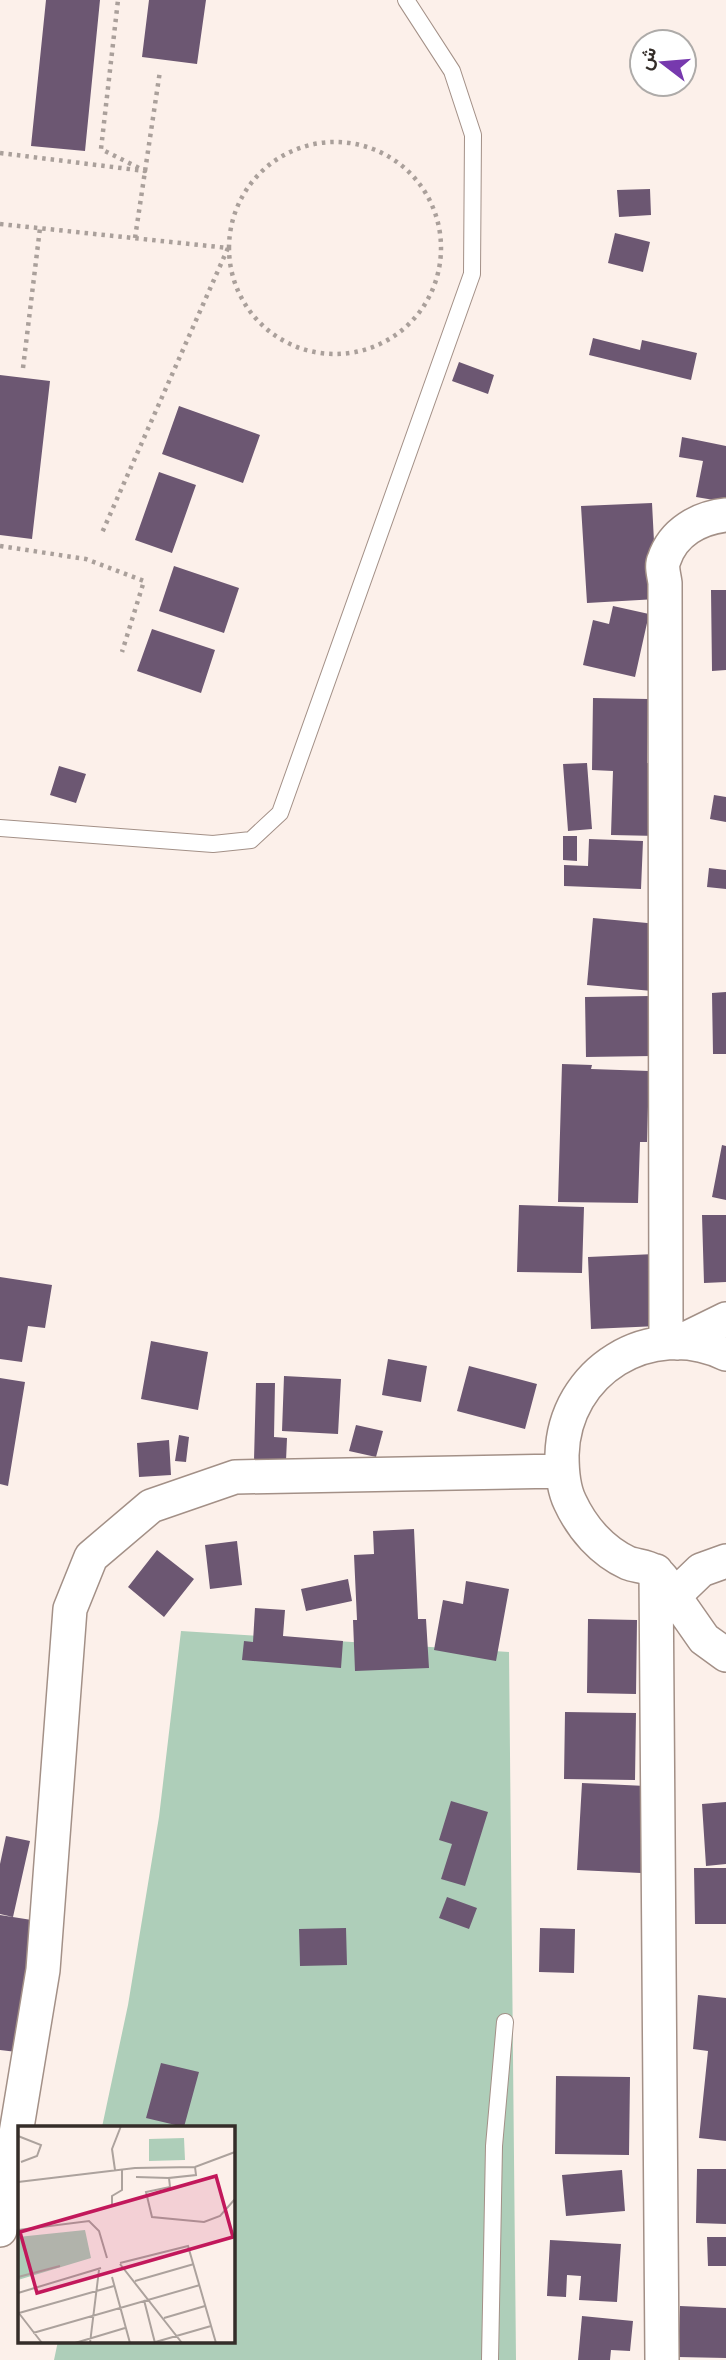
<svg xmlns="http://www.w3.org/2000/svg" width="726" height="2360" viewBox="0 0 726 2360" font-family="'Public Sans',Vazirmatn,sans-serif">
<rect width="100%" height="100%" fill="#fcf0ea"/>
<path fill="#aeceb9" d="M181 1631 509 1652 516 2360H54L58 2341H233V2127H102L128 2005 159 1817Z"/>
<path fill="#6c5772" d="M46 0H100L85 151 31 146Z
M149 0H206L197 64 142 57Z
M650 189 651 215 619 217 617 190Z
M615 233 650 242 643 272 608 263Z
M593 338 640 350 642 340 697 353 691 380 589 355Z
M459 362 494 375 488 394 452 381Z
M0 375 50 381 32 539 0 535Z
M179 406 260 435 243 483 162 454Z
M682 437 726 446V502L696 497 703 461 679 457Z
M159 472 196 485 172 553 135 540Z
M652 503 657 599 587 603 581 506Z
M174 566 239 588 224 633 159 611Z
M711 590H726V670L712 671Z
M613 606 649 614 635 677 583 665 593 620 609 624Z
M152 629 215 650 201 693 137 671Z
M593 698 648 699 647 763 660 764 658 836 611 835 613 771 592 770Z
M587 763 592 829 568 831 563 764Z
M59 766 86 774 76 803 50 795Z
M714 795 726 797V822L710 819Z
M563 836H577V861L563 860Z
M589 839 643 841 641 889 564 886V865L588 866Z
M709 868 726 870V889L707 887Z
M593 918 658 924 652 991 587 985Z
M726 992V1054H713L712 993Z
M650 996 652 1056 586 1057 585 997Z
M562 1064 592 1065 591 1069 649 1071 647 1142H640L638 1203 558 1202Z
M722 1145 726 1146V1200L712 1197Z
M519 1205 584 1207 582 1273 517 1272Z
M702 1215H726V1282L704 1283Z
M655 1254 658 1326 591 1329 588 1257Z
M0 1277 52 1285 45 1328 28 1326 22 1362 0 1359Z
M151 1341 208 1352 198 1410 141 1399Z
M388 1359 427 1366 421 1402 382 1395Z
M469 1366 537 1384 525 1429 457 1411Z
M284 1376 341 1379 338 1434 282 1431Z
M0 1378 25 1382 8 1486 0 1484Z
M256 1383H275L274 1437 287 1438 286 1461 254 1460Z
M356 1425 383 1431 376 1457 349 1451Z
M179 1435 189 1437 186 1462 175 1461Z
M169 1440 171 1475 139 1477 137 1443Z
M414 1529 418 1619H426L429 1668 355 1671 353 1620H357L354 1555 374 1554 373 1531Z
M237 1541 242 1585 210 1589 205 1545Z
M157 1550 194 1579 164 1617 128 1587Z
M348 1579 352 1601 306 1611 301 1589Z
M466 1581 509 1589 496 1661 434 1650 443 1600 463 1604Z
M255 1608 285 1610 283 1636 343 1641 341 1668 242 1660 244 1641 253 1642Z
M588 1619 637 1620 636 1694 587 1693Z
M565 1712 636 1713 635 1780 564 1779Z
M582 1783 646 1786 641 1873 577 1870Z
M451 1801 488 1812 465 1886 441 1879 452 1844 439 1840Z
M726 1802V1864L706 1866 702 1804Z
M6 1836 30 1841 13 1917 0 1914V1864Z
M694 1868H726V1924H695Z
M447 1897 477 1908 469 1929 439 1918Z
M0 1915 38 1921 17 2052 0 2050Z
M346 1928 347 1965 300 1966 299 1929Z
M540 1928 575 1929 574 1973 539 1972Z
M698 1995 726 1998V2141L699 2138 708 2051 693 2049Z
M161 2063 199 2072 184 2127 146 2118Z
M556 2076 630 2077 629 2155 555 2154Z
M697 2169H726V2224L696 2223Z
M622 2170 625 2211 566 2216 562 2175Z
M707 2237H726V2266H708Z
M550 2240 621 2244 617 2302 579 2300 581 2276 567 2275 566 2297 547 2296Z
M680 2306 726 2308V2358L678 2357Z
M582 2316 633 2321 630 2351 611 2350 610 2360H578Z"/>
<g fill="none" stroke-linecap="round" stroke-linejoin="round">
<defs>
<path id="service" d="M0 828 213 844 251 840 280 813 472 274 473 135 452 71 406 0
M490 2360 494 2146 505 2022"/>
<path id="minor" d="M666 1342 665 583C664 575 661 566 664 560 673 532 699 518 726 515
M677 1343 726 1319
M726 1354C650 1318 564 1371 562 1455 562 1471 563 1488 570 1502 582 1528 602 1551 628 1563 636 1566 646 1566 654 1571 662 1575 668 1588 674 1596L701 1570 726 1561
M656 1571 662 2360
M674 1596 704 1639 726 1655
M0 2230 43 1970 70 1609 91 1557 151 1506 235 1477 562 1471"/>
</defs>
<use href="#service" stroke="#a39087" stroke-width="18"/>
<use href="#minor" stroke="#a39087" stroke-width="36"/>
<path stroke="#aaa09b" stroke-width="4.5" stroke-dasharray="3.5 5" stroke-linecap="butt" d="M229 248a106 106 0 1 1 212 0a106 106 0 1 1-212 0Z
M0 153 145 171 101 149 118 0
M0 224 228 248 101 535
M135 238 160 71
M23 368 40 228
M0 546 86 559 144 581 122 652"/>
<use href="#service" stroke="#fff" stroke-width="16"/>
<use href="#minor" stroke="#fff" stroke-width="33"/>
</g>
<g transform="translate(18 2126)">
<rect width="217" height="217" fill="#fcf0ea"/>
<path d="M166 12 167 34 131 35V13ZM67 104 73 132 0 154V111Z" fill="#aeceb9"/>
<path fill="none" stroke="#aca29d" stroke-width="2" d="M0 10 23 19 19 30 3 36M177 41 178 49 151 52 152 61 128 66 134 91 186 96 202 90 217 73M97 44 94 23 103 0M118 51 151 52M0 56 117 42 177 41 217 26M94 78V70L104 64V43M0 104 71 95 81 105 89 132M102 137 170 120 198 217M102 138 164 217M0 151 42 140M94 151 112 217M117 155 176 138M0 167 83 142M126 174 137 217M0 186 24 217M1 187 96 160M146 192 187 180M15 207 182 159M57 217 107 202M72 217 81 144M134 217 193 200"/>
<path fill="#c2185b" fill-opacity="0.15" stroke="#c2185b" stroke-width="3.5" d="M198 50 215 111 19 167 2 106Z"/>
<rect width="217" height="217" fill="none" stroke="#342d29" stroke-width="3.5"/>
</g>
<g transform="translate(663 63) rotate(286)"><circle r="33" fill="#ffffff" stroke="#aeaba9" stroke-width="2"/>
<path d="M0-5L12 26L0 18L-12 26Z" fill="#7739ae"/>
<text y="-10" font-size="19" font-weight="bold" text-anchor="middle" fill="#342d29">ش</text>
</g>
</svg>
